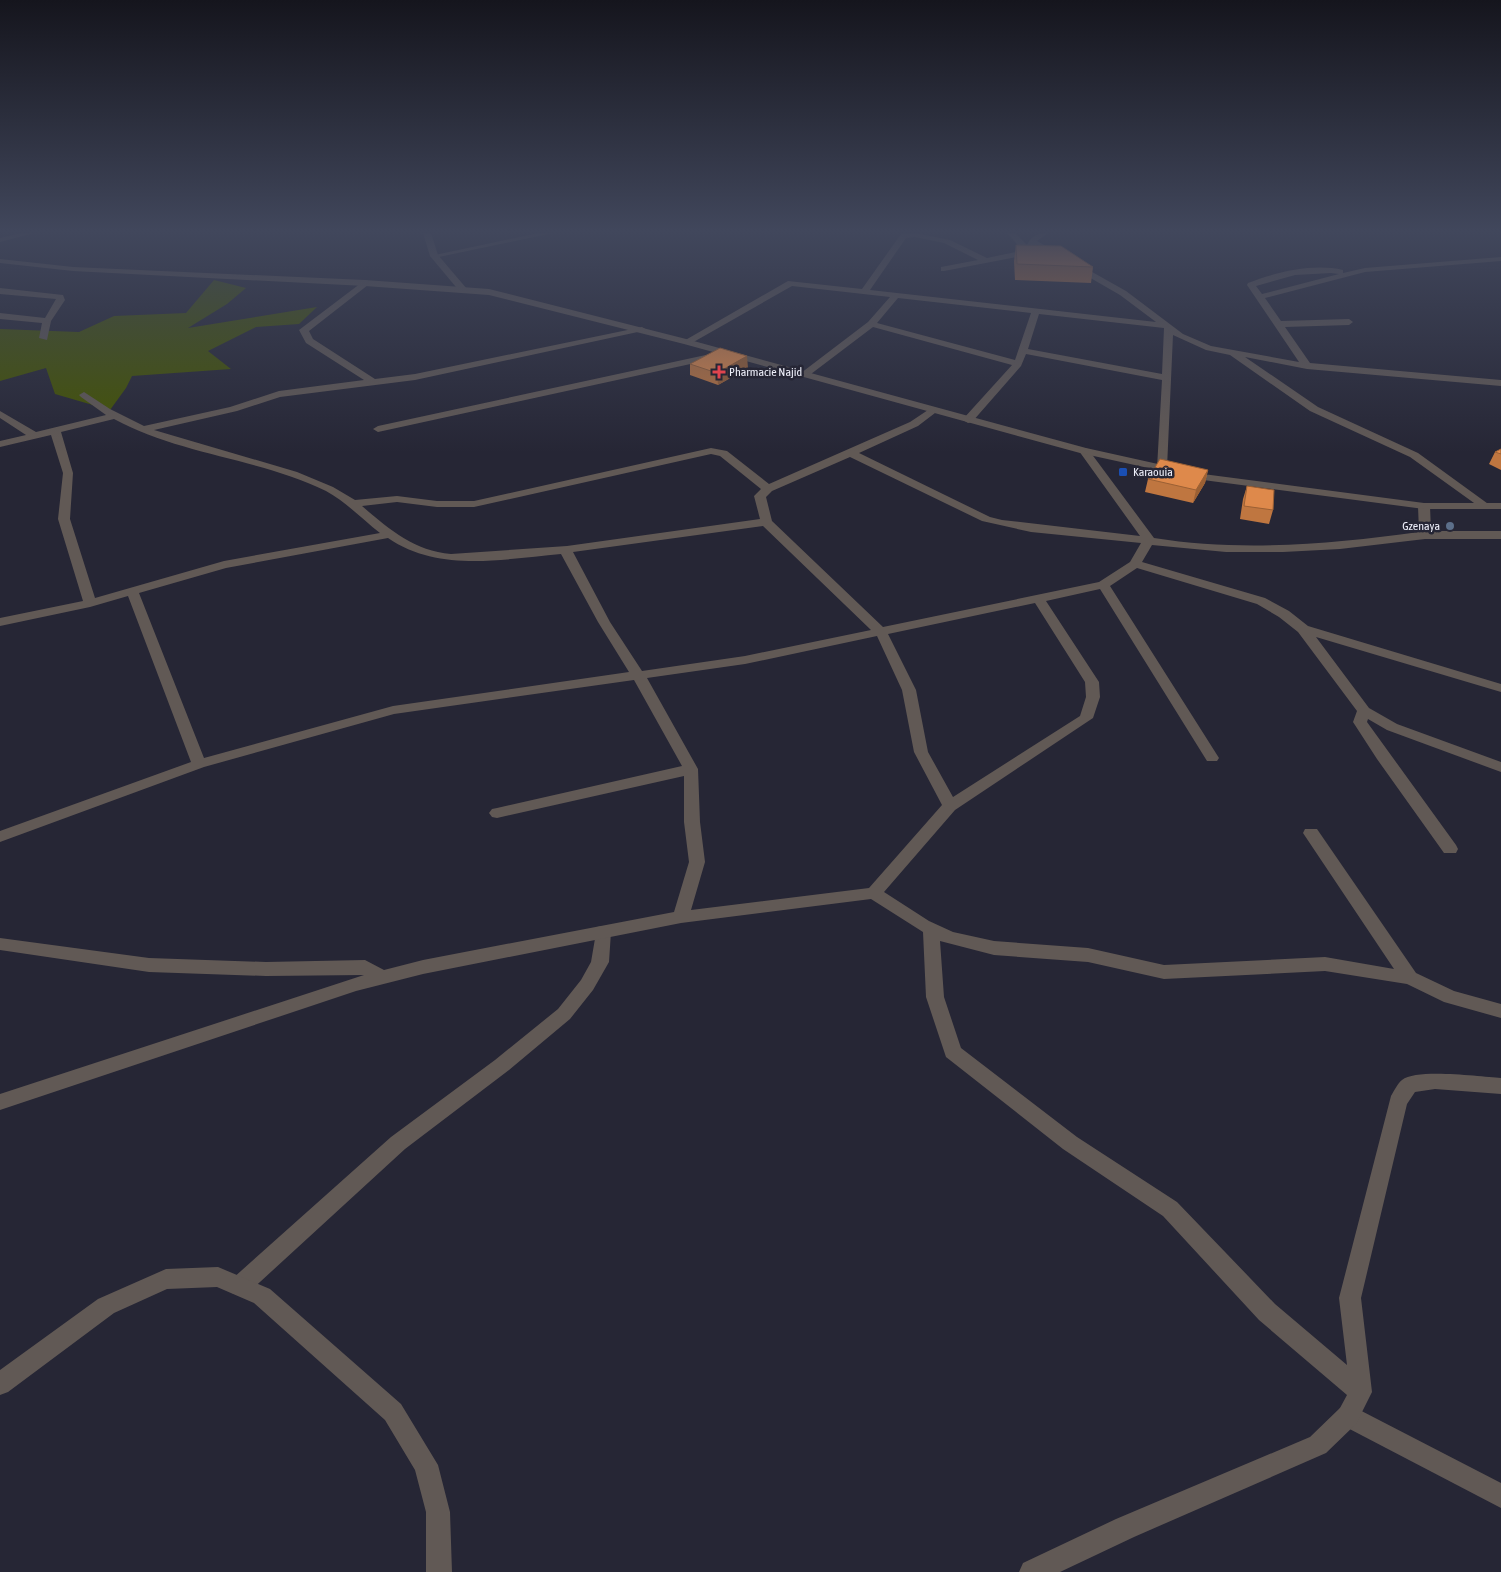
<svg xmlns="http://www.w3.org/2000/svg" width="1501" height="1572" viewBox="0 0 1501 1572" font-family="'Asap Condensed',sans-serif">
<rect width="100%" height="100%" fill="#262635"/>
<path fill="#445400" d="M214 280 246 288 227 304 188 328 317 307 299 324 256 327 208 351 231 369 132 376 126 388 110 410 55 394 46 368 0 381V329L79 332 114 316 186 313Z"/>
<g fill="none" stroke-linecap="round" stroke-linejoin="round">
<path fill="#615955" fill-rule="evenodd" d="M539 233H553L434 258 430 256Z
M1007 233H1015L1032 250V254H1026Z
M603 926 609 927 611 932 609 962 593 990 570 1019 509 1070 405 1149 248 1293 240 1296 232 1293 229 1286 232 1279 391 1137 495 1060 558 1009 581 980 591 962 597 927Z
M1348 1404 1501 1483V1508L1340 1424 1336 1416 1340 1408Z"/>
<path fill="#615955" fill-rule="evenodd" d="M21 233H34L0 242V238Z
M423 233H431L438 255 467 289V293H461L430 256Z
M915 233 950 240 987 258 1025 250C1029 238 1035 233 1048 233L1037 241 1126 291 1183 334 1211 346 1299 362 1247 285 1248 283C1276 272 1313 263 1343 270V273L1365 268 1501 257V261L1365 272 1265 298 1281 321 1349 319 1353 322 1349 325 1285 327 1310 363 1501 380V386L1307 369 1245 357 1318 407 1418 453 1491 506 1489 508H1481L1410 457 1310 411 1230 355 1206 350 1173 335 1167 468 1162 471 1157 468 1162 380 1026 354 1021 366 972 422 968 423 963 420 964 418 1012 365 873 327 807 377H801V373L868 322 890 297 792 286 690 344 682 342 788 281 862 289 901 234ZM915 237 944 243 978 260 941 267V271H944L1032 254 1035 246 1120 295 1156 322 870 290 906 238ZM1331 273 1339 274 1262 294 1256 286 1295 275ZM898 298 1031 313 1015 360 877 323ZM1039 314 1164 328 1162 374 1028 349Z
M365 280 368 281V285L309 331 313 339 375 379 415 374 642 327 647 330 415 380 280 397 237 411 154 430 297 472 333 487 355 500 397 496 437 501H474L711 448 727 451 769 484 910 422 931 408 935 409V413L918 426 859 453 990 517 1002 520 1140 536 1079 451 1084 448 1088 449 1154 538C1242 552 1331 544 1419 532L1418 506 1424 503 1430 506 1431 531H1501V539H1425L1340 549 1283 552H1226L1152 545 1142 562 1265 598 1289 611 1308 626 1501 684V692L1316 637 1369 708 1397 724 1501 762V772L1387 730 1368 719 1367 722 1456 845 1458 849 1456 853H1444L1377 759 1353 722 1357 711 1298 632 1279 617 1257 604 1137 568 1110 586 1219 758 1217 761H1207L1100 589 1046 601 1099 682 1100 697 1093 718 955 810 884 892 929 921 953 932 994 941 1088 948 1164 965 1325 957 1394 969 1303 833 1305 829H1317L1416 973 1454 991 1501 1004V1018L1444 1002 1407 984 1325 971 1164 979 1088 962 994 955 940 941 944 997 961 1048 1077 1137 1177 1202 1275 1304 1347 1365 1339 1298 1391 1096C1394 1091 1398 1083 1402 1080 1417 1068 1481 1077 1501 1078V1094L1435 1089 1415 1092 1407 1104 1361 1298 1372 1392 1356 1424 1326 1453 1134 1537 1060 1572H1019L1023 1563 1116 1519 1310 1437 1340 1408 1347 1395 1259 1320 1163 1216 1063 1149 946 1057 926 997 923 932 871 899 681 923 423 974 356 991 0 1110V1094L364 975 266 976 149 972 0 950V938L149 958 266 962 365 960 384 970 423 960 674 912 689 862 684 822V776L497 818 492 817 489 813 492 809 497 808 682 766 634 680 394 714 204 767 0 842V831L191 762 128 596 90 607 0 626V618L83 601 58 519 63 473 51 435 0 447V441L26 435 0 418V411L36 432 106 415 81 397 79 395 84 392 110 409 144 426 230 407 279 391 364 380 306 343 299 330ZM114 419C180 455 259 458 326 491 346 502 362 519 380 533L224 561 95 598 70 519 73 473 61 432ZM711 454 720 456 761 489 754 496 760 519 567 546 451 554C414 551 389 529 362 506L397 502 437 507H474ZM850 457 982 521 1031 532 1141 543 1130 562 1099 582 883 627 772 521 766 497 772 491ZM763 526 871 630 745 656 642 671 610 622 573 552ZM388 538C439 573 503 559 561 554L598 622 629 672 393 706 204 758 139 593 226 568ZM1035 603 1085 682 1086 697 1080 716 953 797 928 752 916 690 888 634ZM877 636 902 690 914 752 942 805 869 888 691 910 705 862 700 822 698 769 647 678 745 664Z
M0 288 63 295 65 300 51 321 47 340 39 338 42 323 0 319V313L45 318 56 299 0 294Z
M715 353 718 354V358L378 432 373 429 378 426Z
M218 1267 270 1289 401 1404 438 1465 450 1512 452 1572H426V1512L415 1470 385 1420 254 1303 217 1287 167 1289 114 1313 8 1392 0 1395V1370L98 1299 166 1269Z"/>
<path fill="#615955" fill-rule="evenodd" d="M0 259 73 267 365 280 489 289 690 340 1086 448 1203 474 1424 503H1501V509H1424L1203 480 1080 453 684 344 489 295 365 286 73 271 0 263Z"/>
</g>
<path fill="#bf7640" d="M1016 245 1093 267 1091 283 1015 280 1014 261Z
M690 364 748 368 718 385 690 375Z
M1501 449V470L1489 464 1495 452Z
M1208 470 1205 483 1193 503 1145 492 1148 479Z
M1247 486 1273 510 1269 524 1240 519 1243 499Z"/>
<path fill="#9b6034" d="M747 356 748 368 718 385 717 373Z
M1208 470 1205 483 1193 503 1196 490Z"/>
<path fill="#de894b" stroke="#9b6034" d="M1016 245 1061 246 1093 267 1017 264Z
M720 348 747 356 717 373 690 364Z
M1501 449V454L1495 452Z
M1160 459 1208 470 1196 490 1148 479Z
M1247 486 1274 490 1273 510 1244 506Z"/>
<linearGradient id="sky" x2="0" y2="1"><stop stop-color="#15151d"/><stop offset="0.51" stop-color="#41475c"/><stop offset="1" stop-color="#41475c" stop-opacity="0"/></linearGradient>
<rect width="1501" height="453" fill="url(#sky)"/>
<path fill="#e0444e" stroke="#262635" stroke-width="2" d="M716.5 364.5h5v5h5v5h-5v5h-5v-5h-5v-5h5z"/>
<rect fill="#1a4fb4" stroke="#262635" stroke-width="2" x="1118" y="467" width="10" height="10" rx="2.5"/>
<circle fill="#5c6f8a" stroke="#262635" stroke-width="2" cx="1450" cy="526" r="5"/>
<g text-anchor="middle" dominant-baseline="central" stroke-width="5" stroke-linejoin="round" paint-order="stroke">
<g font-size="12" fill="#eeeffa" stroke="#262635" text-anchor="start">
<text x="729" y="372">Pharmacie Najid</text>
<text x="1133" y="472">Karaouia</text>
<text x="1440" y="526" text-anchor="end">Gzenaya</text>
</g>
</g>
</svg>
